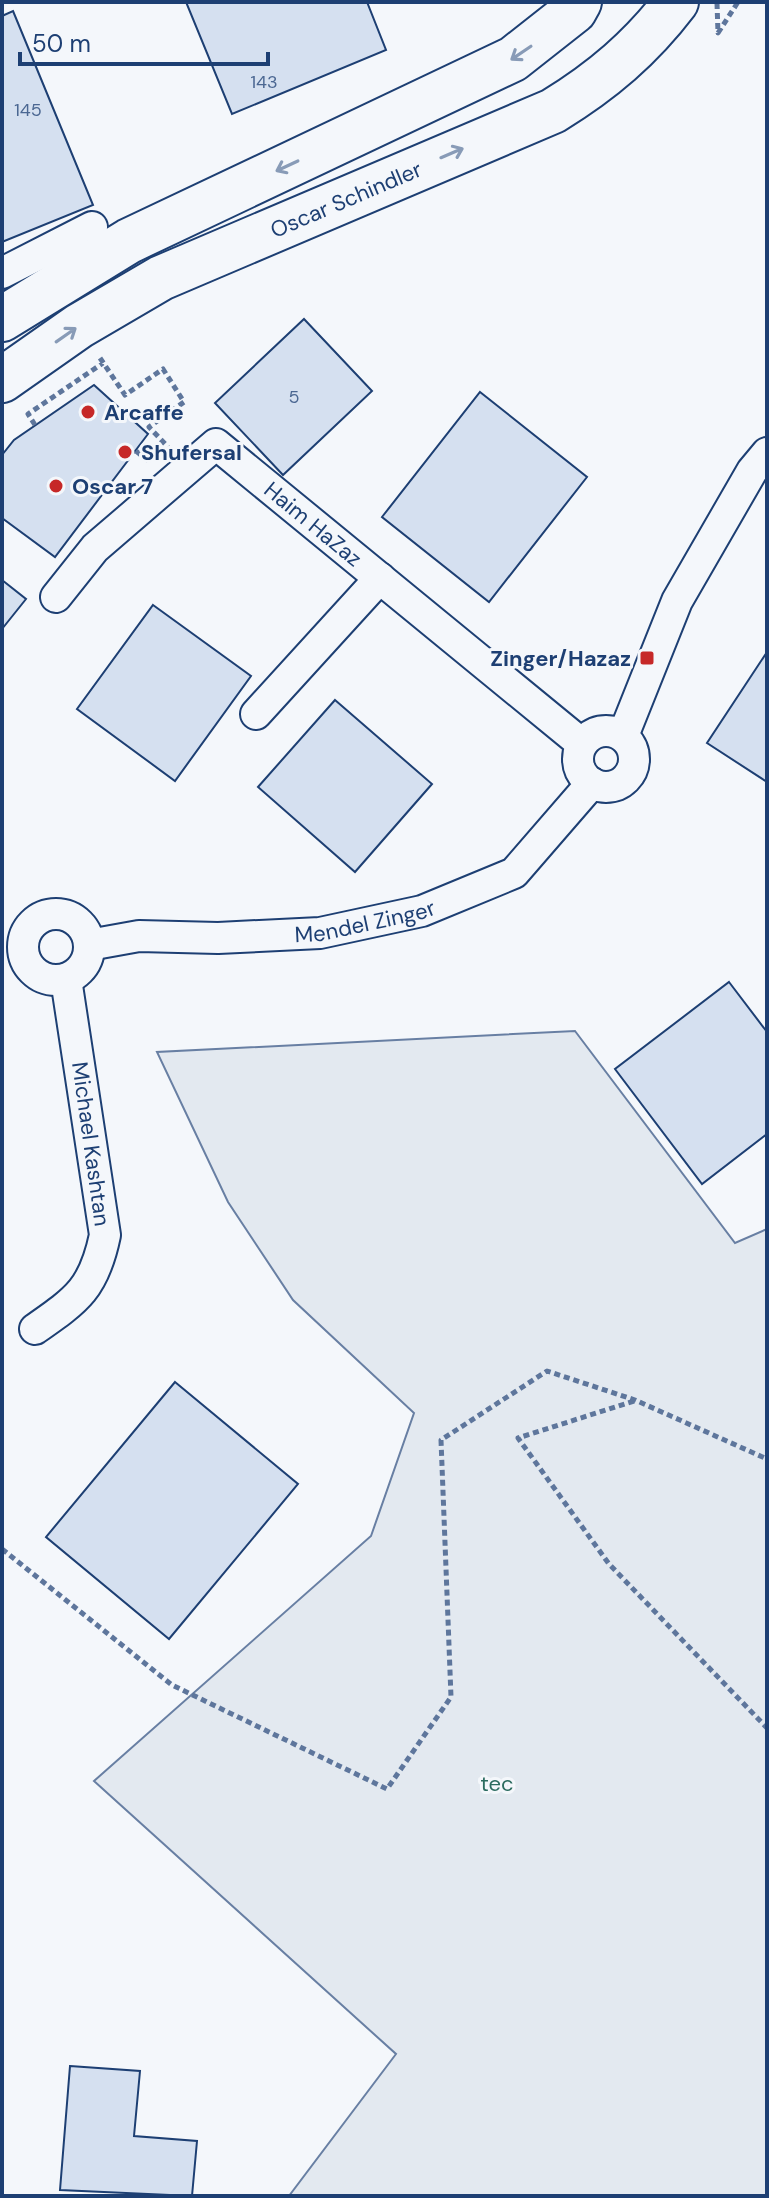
<svg xmlns="http://www.w3.org/2000/svg" width="769" height="2198" viewBox="0 0 769 2198" font-family="'DM Sans',sans-serif">
<rect width="100%" height="100%" fill="#f4f7fb"/>
<path fill="#e3e9f0" stroke="#687fa3" stroke-width="2" d="M575 1031 735 1243 767 1229V2196H289L396 2054 94 1781 371 1536 414 1413 293 1300 228 1202 157 1052Z"/>
<path fill="#d5e0f0" stroke="#1d3f73" stroke-width="2" d="M186 2H367L386 50 232 114Z
M13 11 93 205 2 242V16Z
M304 319 372 391 283 475 215 403Z
M94 385 148 434 55 557 2 518V455L14 440Z
M480 392 587 477 489 602 382 517Z
M2 580 26 599 2 629Z
M153 605 251 676 175 781 77 709Z
M767 652V782L707 743Z
M335 700 432 784 355 872 258 787Z
M729 982 767 1032V1134L702 1184 615 1069Z
M175 1382 298 1484 169 1639 46 1537Z
M70 2066 140 2071 134 2136 197 2141 192 2196 60 2190Z"/>
<g fill="none" stroke-linecap="round" stroke-linejoin="round">
<defs>
<g id="minor">
<path d="M2 273 92 227"/>
<path id="s1" d="M56 597 95 548 216 444 582 744"/>
<path d="M256 714 380 578"/>
<circle cx="606" cy="759" r="28"/>
<path d="M623 736 677 601 752 471 767 453"/>
<circle cx="56" cy="947" r="33"/>
<path id="s2" d="M89 945 139 936 218 938 320 933 422 911 514 873 592 783"/>
<path d="M35 1329C78 1299 94 1288 105 1235L66 979"/>
</g>
<g id="primary">
<path d="M2 319 129 241 513 59 574 11 579 2"/>
<path id="s3" d="M2 380 79 326 161 278 553 111C602 81 641 48 676 2"/>
</g>
</defs>
<use href="#minor" stroke="#1d3f73" stroke-width="34"/>
<use href="#primary" stroke="#1d3f73" stroke-width="48"/>
<path stroke="#5e769c" stroke-width="5" stroke-dasharray="6 4" stroke-linecap="butt" d="M717 3 718 33 738 2
M100 358 125 395 163 369 184 402 149 427 168 447
M35 425 28 414 103 363
M136 451 151 463
M634 1401 518 1438 609 1564 767 1728
M2 1549 172 1685 387 1789 451 1697 441 1440 547 1371 635 1400 767 1459"/>
<use href="#minor" stroke="#f4f7fb" stroke-width="30"/>
<use href="#primary" stroke="#f4f7fb" stroke-width="44"/>
</g>
<defs><path id="oneway-shaft" d="M-6 0H5M1.5-3L5.5 0L1.5 3" fill="none" stroke-width="1.6" stroke-linecap="round" stroke-linejoin="round" transform="scale(2)"/></defs>
<g stroke="#889bb7">
<use href="#oneway-shaft" transform="translate(521 53) rotate(146)"/>
<use href="#oneway-shaft" transform="translate(452 153) rotate(-23)"/>
<use href="#oneway-shaft" transform="translate(287 166) rotate(155)"/>
<use href="#oneway-shaft" transform="translate(66 335) rotate(-35)"/>
</g>
<g fill="#c62828" stroke="#f4f7fb" stroke-width="3">
<circle cx="88" cy="412" r="8"/>
<circle cx="125" cy="452" r="8"/>
<circle cx="56" cy="486" r="8"/>
<rect x="639" y="650" width="16" height="16" rx="4"/>
</g>
<g text-anchor="middle" dominant-baseline="central" stroke-width="6" stroke-linejoin="round" paint-order="stroke">
<g font-size="18" fill="#4b6792">
<text x="264" y="82">143</text>
<text x="28" y="110">145</text>
<text x="294" y="397">5</text>
</g>
<g font-size="22" fill="#1d3f73" stroke="#f4f7fb">
<text stroke="none"><textPath href="#s3" startOffset="390">Oscar Schindler</textPath></text>
<text stroke="none"><textPath href="#s1" startOffset="348">Haim HaZaz</textPath></text>
<text stroke="none"><textPath href="#s2" startOffset="278">Mendel Zinger</textPath></text>
<text transform="translate(91 1144) rotate(82)">Michael Kashtan</text>
</g>
<g font-size="22" font-weight="bold" fill="#1d3f73" stroke="#f4f7fb" text-anchor="start">
<text x="104" y="412">Arcaffe</text>
<text x="141" y="452">Shufersal</text>
<text x="72" y="486">Oscar 7</text>
<text x="631" y="658" text-anchor="end">Zinger/Hazaz</text>
</g>
<g font-size="22" fill="#2c6c60" stroke="#f4f7fb">
<text x="497" y="1783">tec</text>
</g>
</g>
<rect width="769" height="2198" fill="none" stroke="#1d3f73" stroke-width="8"/>
<path d="M20 52v12h248v-12" fill="none" stroke="#1d3f73" stroke-width="4"/>
<text x="32" y="52" font-size="24" fill="#1d3f73" stroke="#f4f7fb" stroke-width="6" paint-order="stroke">50 m</text>
</svg>
